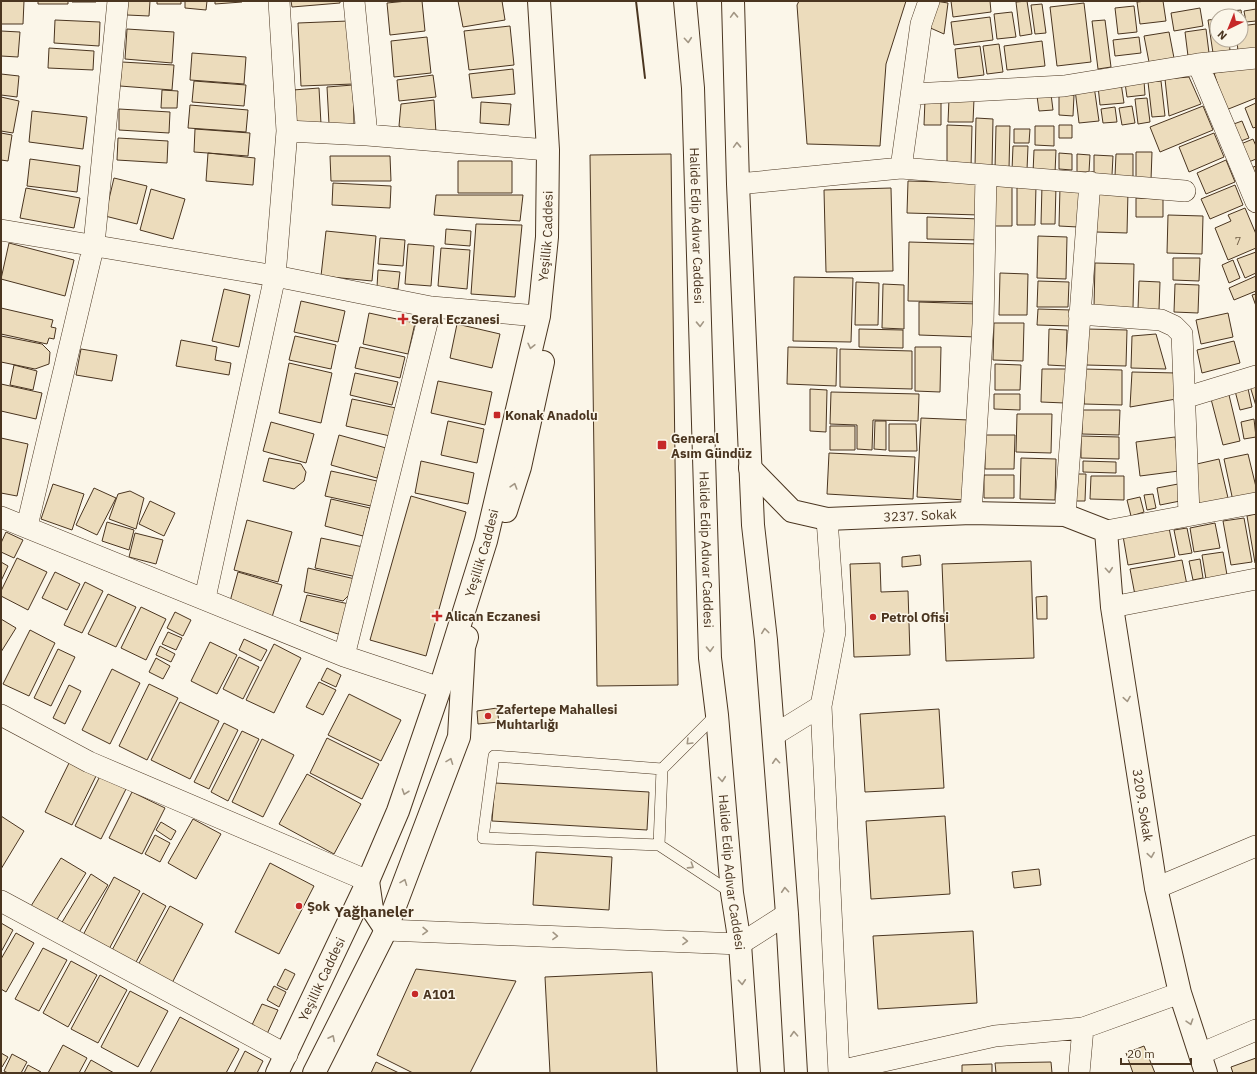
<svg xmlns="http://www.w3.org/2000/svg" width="1257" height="1074" viewBox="0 0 1257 1074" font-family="'IBM Plex Sans',sans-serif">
<rect width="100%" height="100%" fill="#fbf6e9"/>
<path fill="#ecdcbc" stroke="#4a3520" d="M1 1H24L23 24H1Z
M38 1H68V4H38Z
M72 1H96V2H72Z
M128 1H150L149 16 127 15Z
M157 1H181V4H157Z
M185 1H207L206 10 185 8Z
M215 1H241L242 2 215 4Z
M291 1H340V3L292 7Z
M407 1H422L425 31 390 35 387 3Z
M458 1H502L505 20 463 27Z
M799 1H906L886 64 880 146 807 144 797 5Z
M935 1 948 3 944 34 926 26Z
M951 1H990L991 12 953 17Z
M1027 1 1032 34 1020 36 1016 2Z
M1146 1H1163L1166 21 1140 24 1137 2Z
M1084 3 1091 62 1057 66 1050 7Z
M1042 4 1046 33 1035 34 1031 5Z
M1134 6 1137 32 1118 34 1115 8Z
M1200 8 1203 26 1174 31 1171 13Z
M1256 9V21L1246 22 1244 11Z
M1241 10 1243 24H1241V16H1231V11Z
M1012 12 1016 37 997 39 994 14Z
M990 17 993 40 954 45 951 22Z
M1217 19V40H1229L1230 51 1213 53 1208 20Z
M55 20 100 22 99 46 54 43Z
M1105 20 1111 67 1098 69 1092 21Z
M348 21 353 84 301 86 298 23Z
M1256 24V49L1238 52 1237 40H1241V26Z
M510 26 514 65 469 70 464 31Z
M127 29 174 32 172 63 125 59Z
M1206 29 1209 53 1188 56 1185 32Z
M1 31 20 32 18 57 1 56Z
M1169 32 1174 58 1149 62 1144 36Z
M427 37 431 73 394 77 391 41Z
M1139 37 1141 53 1115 56 1113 40Z
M1042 41 1045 66 1007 70 1004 46Z
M999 44 1003 72 987 74 983 46Z
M980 46 984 75 958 78 955 49Z
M49 48 94 51 93 70 48 68Z
M192 53 246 57 244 84 190 80Z
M122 62 174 65 172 90 120 86Z
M1256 66V98L1226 110 1214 73Z
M513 69 515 94 472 98 469 74Z
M1 74 19 76 17 97 1 95Z
M433 75 436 97 399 101 397 80Z
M1189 77 1201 104 1169 116 1165 79Z
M194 81 246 85 244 106 192 102Z
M1144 81 1145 95 1127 97 1125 83Z
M1161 81 1165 116 1152 117 1148 82Z
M1121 83 1124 103 1100 105 1098 86Z
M353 85 354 124H329L327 87Z
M1094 86 1099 121 1079 123 1075 89Z
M319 88 321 124 295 125 293 90Z
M162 90 178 91 177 108H161Z
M1051 94 1053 110 1039 111 1037 96Z
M1059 95H1074L1073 116 1059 115Z
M1 97 19 101 13 133 1 131Z
M1147 98 1150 122 1138 124 1135 99Z
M925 99H941V125H924Z
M949 99H974L973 122H948Z
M434 100 436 133 408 132 399 126 401 104Z
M481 102 511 104 509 125 480 123Z
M1256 103V127L1253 128 1245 108Z
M190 105 248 110 246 132 188 128Z
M1132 106 1135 123 1122 125 1119 108Z
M1203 106 1213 130 1160 152 1150 127Z
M1115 107 1117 122 1103 123 1101 109Z
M119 109 170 112 169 133 119 130Z
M32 111 87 117 83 149 29 142Z
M976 118 993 119 992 168 975 167Z
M1242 121 1249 138 1238 142 1231 125Z
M947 125 972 126 971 168H947Z
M1059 125H1072V138H1059Z
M996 126H1010L1009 169H995Z
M1035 126H1054V146L1035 145Z
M195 129 250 133 248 156 194 152Z
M1014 129H1030L1029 143H1014Z
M1 133 12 135 8 161 1 160Z
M1214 133 1224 157 1189 172 1179 147Z
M118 138 168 141 167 163 117 160Z
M1253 139 1256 146V159L1244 164 1236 146Z
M1013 146H1028L1027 170H1012Z
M1034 150H1056L1055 173H1033Z
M1136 152H1152L1151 180 1136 179Z
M208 153 255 158 253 185 206 181Z
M1059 153 1072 154V170L1059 169Z
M671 154 678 685 597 686 590 155Z
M1077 154 1090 155 1089 172H1077Z
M1116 154H1133V177L1115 176Z
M1094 155 1113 156 1112 175 1094 174Z
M330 156H390L391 181H331Z
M30 159 80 166 77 192 27 186Z
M1226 160 1235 182 1206 194 1197 173Z
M458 161H512V193H458Z
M1256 166V185L1248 169Z
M114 178 147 186 137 224 105 216Z
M908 181 981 183 980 215 907 213Z
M333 183 391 186 390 208 332 205Z
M995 183H1012V226H994Z
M1017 185 1036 186 1035 225H1017Z
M1042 185 1056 186 1055 224H1041Z
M1235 185 1243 205 1210 219 1201 199Z
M1060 187H1079L1078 227 1059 226Z
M26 188 80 198 74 228 20 218Z
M891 188 893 271 826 272 824 190Z
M151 189 185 199 173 239 140 230Z
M1097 190 1128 191 1127 233 1096 232Z
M436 195H523L520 221 434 215Z
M1136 198 1163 199V217H1136Z
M1245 208 1256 234V248L1228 260 1215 228 1231 221 1228 215Z
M1168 215 1203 216 1202 254 1167 253Z
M927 217 980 219V240L927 239Z
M476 224 522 225 515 297 471 294Z
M446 229 471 231 470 246 445 244Z
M326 231 376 236 372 281 321 276Z
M1038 236 1067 237 1066 279 1037 278Z
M380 238 405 240 403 266 378 264Z
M909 242 979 244 978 302 908 301Z
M9 243 74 260 65 296 1 279Z
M408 244 434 246 431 286 405 284Z
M441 248 470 250 467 289 438 286Z
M1256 252V273L1245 278 1237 259Z
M1173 258H1200L1199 281 1173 280Z
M1233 260 1240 278 1229 283 1222 265Z
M1095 263 1134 264 1133 308 1094 307Z
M378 270 400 272 398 289 377 287Z
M1000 273 1028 274 1027 315H999Z
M1256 276V291L1234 300 1229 288Z
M794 277 853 278 851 342 793 341Z
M1038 281 1069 282 1068 307H1037Z
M1139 281 1160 282 1159 310 1138 309Z
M856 282 879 283 878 325H855Z
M883 284 904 285V329L882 328Z
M1175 284 1199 285 1198 313 1174 312Z
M224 289 250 295 239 347 212 341Z
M1256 294V306L1252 295Z
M301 301 345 311 338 342 294 332Z
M919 302 978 304 977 337 919 335Z
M1 308 53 320 51 327 56 328 54 339 49 338 47 344 1 334Z
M1038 309 1071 310 1070 326 1037 325Z
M369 313 415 323 408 354 363 344Z
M1228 313 1233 337 1201 344 1196 320Z
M994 323H1024L1023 361 993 360Z
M457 324 500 334 492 368 450 358Z
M859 329 903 330V348L859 347Z
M1049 329 1067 330 1066 366 1048 365Z
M1087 329 1127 330 1126 366 1086 365Z
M1156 334 1166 369 1131 368 1132 336Z
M1 336 42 344 50 352 49 364 35 369 1 362Z
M295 336 336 345 331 369 289 360Z
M181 340 217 347 215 360 231 363 229 375 176 366Z
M1234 341 1240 363 1202 373 1197 350Z
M360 347 405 357 400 378 355 368Z
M788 347 837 348 836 386 787 384Z
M915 347H941L940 392 915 391Z
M81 349 117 355 112 381 76 375Z
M840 349 912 351V389L840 387Z
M289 363 332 373 321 423 279 413Z
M995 364 1021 365 1020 390H995Z
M14 365 37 371 33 390 10 385Z
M1042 369H1066L1065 403 1041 402Z
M1084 369 1122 370V405L1084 404Z
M1132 372 1177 373 1176 399 1130 407Z
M355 373 398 382 392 405 350 395Z
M438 381 492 392 485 425 431 413Z
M1 384 42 393 36 419 1 411Z
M1247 384 1252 407 1240 410 1234 387Z
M1256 385V406L1250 386Z
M810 389 827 390 826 432 810 431Z
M831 392 919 394 918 421 873 420 872 450 857 449V425L830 424Z
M994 394H1020V410L994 409Z
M1229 395 1240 441 1223 445 1211 399Z
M352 399 396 408 390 436 346 426Z
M1082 410H1120L1119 435 1082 434Z
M1017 414H1052L1051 453 1016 452Z
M921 418 969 420 965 500 917 497Z
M1254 419 1256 437 1244 439 1241 422Z
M448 421 484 429 477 463 441 455Z
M875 421H886V450L874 449Z
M271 422 314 434 306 463 263 451Z
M889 424H916L917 451H889Z
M830 426H855V450H830Z
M339 435 386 448 377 478 331 465Z
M985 435H1015L1014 469H985Z
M1081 436 1119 437V459L1081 458Z
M1175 437 1179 471 1140 476 1136 442Z
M1 438 28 444 17 496 1 493Z
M829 453 915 457 913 499 827 494Z
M1248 454 1256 487V495L1233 501 1224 459Z
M269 458 301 464 306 472 304 481 294 489 263 481Z
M1021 458 1056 459 1055 500 1020 499Z
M1219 459 1228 498 1197 505 1188 466Z
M421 461 474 473 468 504 415 493Z
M1083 461 1116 462V473L1083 472Z
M331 471 377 481 371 506 325 496Z
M1073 474H1086L1085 501H1072Z
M984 475H1014V498H984Z
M1091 476H1124V500L1090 499Z
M53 484 84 494 72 530 41 519Z
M1178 484 1180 501 1160 505 1157 488Z
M94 488 116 498 97 535 76 525Z
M130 491 144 498 136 529 109 519 118 494Z
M1153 494 1156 508 1147 510 1144 495Z
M411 496 466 512 426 656 370 640Z
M1140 497 1144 512 1131 516 1127 500Z
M331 499 370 508 363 536 325 526Z
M150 501 175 513 164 536 139 524Z
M1256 514V563H1255L1247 516Z
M1244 518 1252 562 1231 565 1223 521Z
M247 520 292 532 278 582 234 570Z
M107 522 134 530 129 550 102 541Z
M1215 523 1220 548 1194 552 1190 528Z
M1169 528 1175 557 1128 565 1123 536Z
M1187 528 1192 553 1179 555 1174 530Z
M6 532 23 540 14 558 1 552V543Z
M135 533 163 540 156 564 129 557Z
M321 538 363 547 357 577 315 568Z
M1223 552 1227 575 1206 579 1202 555Z
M920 555 921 565 902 567V557Z
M17 558 47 572 28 610 1 596V591Z
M1200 559 1203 578 1193 580 1189 561Z
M1182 560 1187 585 1135 595 1130 569Z
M1031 561 1034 658 946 661 942 564Z
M1 562 8 566 1 581Z
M880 563 881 592 908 591 910 655 854 657 850 564Z
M308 568 355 579 354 590 343 601 304 592Z
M55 572 80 584 67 610 42 598Z
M238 572 282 585 272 617 229 605Z
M85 582 103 591 82 633 64 625Z
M108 594 136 607 116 647 88 634Z
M307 595 349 604 346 627 338 634 300 621Z
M1047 596V619H1037L1036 597Z
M141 607 166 619 146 660 121 648Z
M175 612 191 620 183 636 167 628Z
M1 619 16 628 1 652Z
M30 630 55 643 29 696 3 684Z
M168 632 182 638 176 650 162 644Z
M244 639 267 650 261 661 239 650Z
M210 642 237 655 217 694 191 681Z
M274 644 301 658 274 713 246 700Z
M160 646 175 654 171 662 156 655Z
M58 649 75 657 51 706 34 698Z
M239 657 259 667 243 699 223 689Z
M156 658 170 666 163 679 149 672Z
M327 668 341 675 336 687 321 680Z
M112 669 140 683 110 744 82 730Z
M319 682 336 690 323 715 306 707Z
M149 684 178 698 147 760 119 746Z
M69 685 81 691 65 724 53 718Z
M349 694 401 720 381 761 328 735Z
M180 702 219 721 190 779 151 760Z
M497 708 499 722 478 724 477 711Z
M939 709 944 788 865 792 860 714Z
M224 723 238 730 209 789 194 782Z
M242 731 259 739 228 801 211 792Z
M327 738 379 764 362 799 310 773Z
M262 739 294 755 263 817 232 802Z
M71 759 98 772 72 825 45 812Z
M307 774 361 804 334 854 279 824Z
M100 776 126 789 101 839 75 826Z
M495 783 649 792 647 830 492 821Z
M132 792 165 808 142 854 109 838Z
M1 816 24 831 1 869Z
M945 816 950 894 871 899 866 821Z
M193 819 221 834 196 879 168 863Z
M161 822 176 831 171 840 156 830Z
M155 835 170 843 160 862 145 854Z
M536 852 612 857 609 910 533 905Z
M61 858 86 873 56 921 31 906Z
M270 863 314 886 279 954 235 932Z
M1039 869 1041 885 1014 888 1012 872Z
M91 874 108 885 78 934 61 924Z
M114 877 140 891 108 951 82 937Z
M143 893 166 906 135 964 111 952Z
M170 906 203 924 172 983 138 965Z
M1 923 13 930 1 952Z
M973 931 977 1003 878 1009 873 936Z
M16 933 34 943 6 992 1 989V959Z
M43 948 67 960 39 1011 15 999Z
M71 961 97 975 68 1027 43 1013Z
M285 969 295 974 287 990 277 985Z
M416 969 516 981 470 1073H413L377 1055Z
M652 972 657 1073H550L545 977Z
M100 975 127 990 98 1043 71 1029Z
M274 986 286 992 279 1007 267 1000Z
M130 991 168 1011 138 1067 101 1047Z
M262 1004 278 1010 267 1034 251 1027Z
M180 1017 239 1049 226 1073H150Z
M63 1045 87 1058 79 1073H48Z
M1144 1046 1155 1073H1133L1126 1053Z
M245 1051 263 1061 257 1073H234Z
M1 1053 8 1057 2 1067H1Z
M12 1054 27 1062 21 1073H8L4 1071Z
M1256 1058V1073H1233L1231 1067Z
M91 1060 114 1073H84Z
M376 1062 399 1073H371Z
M1051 1062 1052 1073H996L995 1063Z
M992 1064V1073H962V1065Z
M28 1065 41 1072 40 1073H24Z"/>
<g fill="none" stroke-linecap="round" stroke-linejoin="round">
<defs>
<path id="service" d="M494 756 662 769 659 845 483 838Z
M662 769 716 715
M659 845 732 893"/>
<path id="minor" d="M354 1 367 135
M1198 64 1256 202
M912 94 1064 86 1198 64 1256 58
M287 131 367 135 548 150
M901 168 1185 191
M738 184 901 168 921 24 929 1
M1 230 275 276 431 307 539 316
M1079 314 1161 320 1174 326 1182 334 1189 514
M1184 398 1256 376
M971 513 983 324 986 175
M1065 515 1090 182
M1 517 344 656 440 688
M27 526 94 244 118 1
M1106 531 1256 503
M205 598 275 276 287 131 279 1
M1112 607 1256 579
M344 656 431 307
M821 706 835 632 827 519
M1 715 89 762 368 881
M774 735 821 706 839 1073
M1156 888 1256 846
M1 901 287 1055
M386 930 740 944 787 914
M1200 1054 1256 1030
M839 1071 995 1036 1083 1028 1180 993
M1079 1073 1083 1028"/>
<g id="secondary">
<path id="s1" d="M750 468 792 511 827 519 971 513 1065 515 1106 531 1112 607 1156 888 1180 993 1206 1073"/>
</g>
<g id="primary">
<path id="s2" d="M685 1 693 88 710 658 717 715 732 893 740 944 749 1073"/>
<path d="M733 1 738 184 753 525 766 640 787 914 796 1073"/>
<path d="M506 511 520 467 543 362"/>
<path d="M368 881 372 909 386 930"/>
<path id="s3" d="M277 1073 368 881 398 811 440 688 486 541 539 316 547 237 548 150 539 1"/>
<path d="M314 1073 386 930 459 737 464 647 467 637"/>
</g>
</defs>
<use href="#service" stroke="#4a3520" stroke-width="12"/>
<use href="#minor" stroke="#4a3520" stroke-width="22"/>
<use href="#secondary" stroke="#4a3520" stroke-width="24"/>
<use href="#primary" stroke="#4a3520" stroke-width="24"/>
<use href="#service" stroke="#fbf6e9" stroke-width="11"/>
<use href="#minor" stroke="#fbf6e9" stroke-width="21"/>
<use href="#secondary" stroke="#fbf6e9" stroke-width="22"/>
<use href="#primary" stroke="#fbf6e9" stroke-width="22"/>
<path stroke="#4a3520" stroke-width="2" d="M636 1 645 78"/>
</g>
<defs><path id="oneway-chevron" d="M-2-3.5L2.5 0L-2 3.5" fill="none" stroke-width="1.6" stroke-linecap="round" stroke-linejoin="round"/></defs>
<g stroke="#a29684">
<use href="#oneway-chevron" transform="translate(734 15) rotate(-92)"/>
<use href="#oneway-chevron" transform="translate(688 40) rotate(85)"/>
<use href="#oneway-chevron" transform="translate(737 145) rotate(-92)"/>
<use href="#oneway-chevron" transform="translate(700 324) rotate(88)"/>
<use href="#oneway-chevron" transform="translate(531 346) rotate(103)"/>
<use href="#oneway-chevron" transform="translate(514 486) rotate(-73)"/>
<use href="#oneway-chevron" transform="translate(1109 570) rotate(85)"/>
<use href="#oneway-chevron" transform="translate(765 631) rotate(-97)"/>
<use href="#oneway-chevron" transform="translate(710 649) rotate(88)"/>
<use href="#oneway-chevron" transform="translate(1127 699) rotate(81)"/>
<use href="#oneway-chevron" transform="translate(689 742) rotate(135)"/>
<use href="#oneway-chevron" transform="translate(450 761) rotate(-69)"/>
<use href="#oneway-chevron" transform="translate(776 761) rotate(-94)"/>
<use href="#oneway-chevron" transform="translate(722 779) rotate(85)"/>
<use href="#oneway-chevron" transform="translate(405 792) rotate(109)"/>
<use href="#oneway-chevron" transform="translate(1151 855) rotate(81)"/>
<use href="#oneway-chevron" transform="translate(691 866) rotate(33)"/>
<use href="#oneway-chevron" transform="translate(404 882) rotate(-69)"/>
<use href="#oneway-chevron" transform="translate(785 890) rotate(-94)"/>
<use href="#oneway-chevron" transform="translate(425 931) rotate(2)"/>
<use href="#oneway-chevron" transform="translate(555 936) rotate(2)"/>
<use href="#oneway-chevron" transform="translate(685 941) rotate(2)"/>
<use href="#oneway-chevron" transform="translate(742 982) rotate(86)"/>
<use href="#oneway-chevron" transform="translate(1190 1022) rotate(72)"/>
<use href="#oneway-chevron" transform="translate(794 1034) rotate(-93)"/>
<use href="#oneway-chevron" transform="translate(332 1038) rotate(-63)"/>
</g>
<g fill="#c62828" stroke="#fbf6e9" stroke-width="1.5">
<path d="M401 313h4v4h4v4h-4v4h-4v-4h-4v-4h4z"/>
<rect x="493" y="411" width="8" height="8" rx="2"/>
<rect x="657" y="440" width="10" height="10" rx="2"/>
<path d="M435 610h4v4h4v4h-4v4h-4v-4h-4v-4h4z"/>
<circle cx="873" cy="617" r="4"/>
<circle cx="488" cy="716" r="4"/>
<circle cx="299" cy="906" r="4"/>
<circle cx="415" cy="994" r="4"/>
</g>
<g text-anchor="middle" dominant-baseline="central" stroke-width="3" stroke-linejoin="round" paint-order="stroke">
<g font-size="11" fill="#725f47">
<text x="1238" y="241">7</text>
</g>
<g font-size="13" fill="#4a3520" stroke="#fbf6e9">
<text stroke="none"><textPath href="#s2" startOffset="225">Halide Edip Adıvar Caddesi</textPath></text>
<text stroke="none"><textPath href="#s3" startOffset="884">Yeşillik Caddesi</textPath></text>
<text stroke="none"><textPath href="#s1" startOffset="189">3237. Sokak</textPath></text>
<text stroke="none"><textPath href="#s2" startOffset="549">Halide Edip Adıvar Caddesi</textPath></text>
<text stroke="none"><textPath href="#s3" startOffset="560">Yeşillik Caddesi</textPath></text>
<text stroke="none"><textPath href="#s1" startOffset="655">3209. Sokak</textPath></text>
<text stroke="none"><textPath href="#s2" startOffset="873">Halide Edip Adıvar Caddesi</textPath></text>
<text stroke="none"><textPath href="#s3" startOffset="104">Yeşillik Caddesi</textPath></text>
</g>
<g font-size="13" font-weight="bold" fill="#4a3520" stroke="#fbf6e9" text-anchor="start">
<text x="411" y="319">Seral Eczanesi</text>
<text x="505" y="415">Konak Anadolu</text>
<text x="671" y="438">General<tspan x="671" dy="15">Asım Gündüz</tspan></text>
<text x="445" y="616">Alican Eczanesi</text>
<text x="881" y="617">Petrol Ofisi</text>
<text x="496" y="709">Zafertepe Mahallesi<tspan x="496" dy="15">Muhtarlığı</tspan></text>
<text x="307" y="906">Şok</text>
<text x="423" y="994">A101</text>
</g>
<g font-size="15" font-weight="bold" fill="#4a3520" stroke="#fbf6e9">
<text x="374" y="911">Yağhaneler</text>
</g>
</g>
<rect width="1257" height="1074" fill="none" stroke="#4a3520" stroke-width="4"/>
<g transform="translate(1229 28) rotate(223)"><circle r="19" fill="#fbf6e9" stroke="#b4a999"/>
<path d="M0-3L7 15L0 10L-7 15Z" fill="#c62828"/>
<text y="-6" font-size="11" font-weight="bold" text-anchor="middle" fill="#4a3520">N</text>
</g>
<path d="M1121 1058v6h70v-6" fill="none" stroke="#4a3520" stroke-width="2"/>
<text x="1127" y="1058" font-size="12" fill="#4a3520" stroke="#fbf6e9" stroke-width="3" paint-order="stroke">20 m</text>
</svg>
